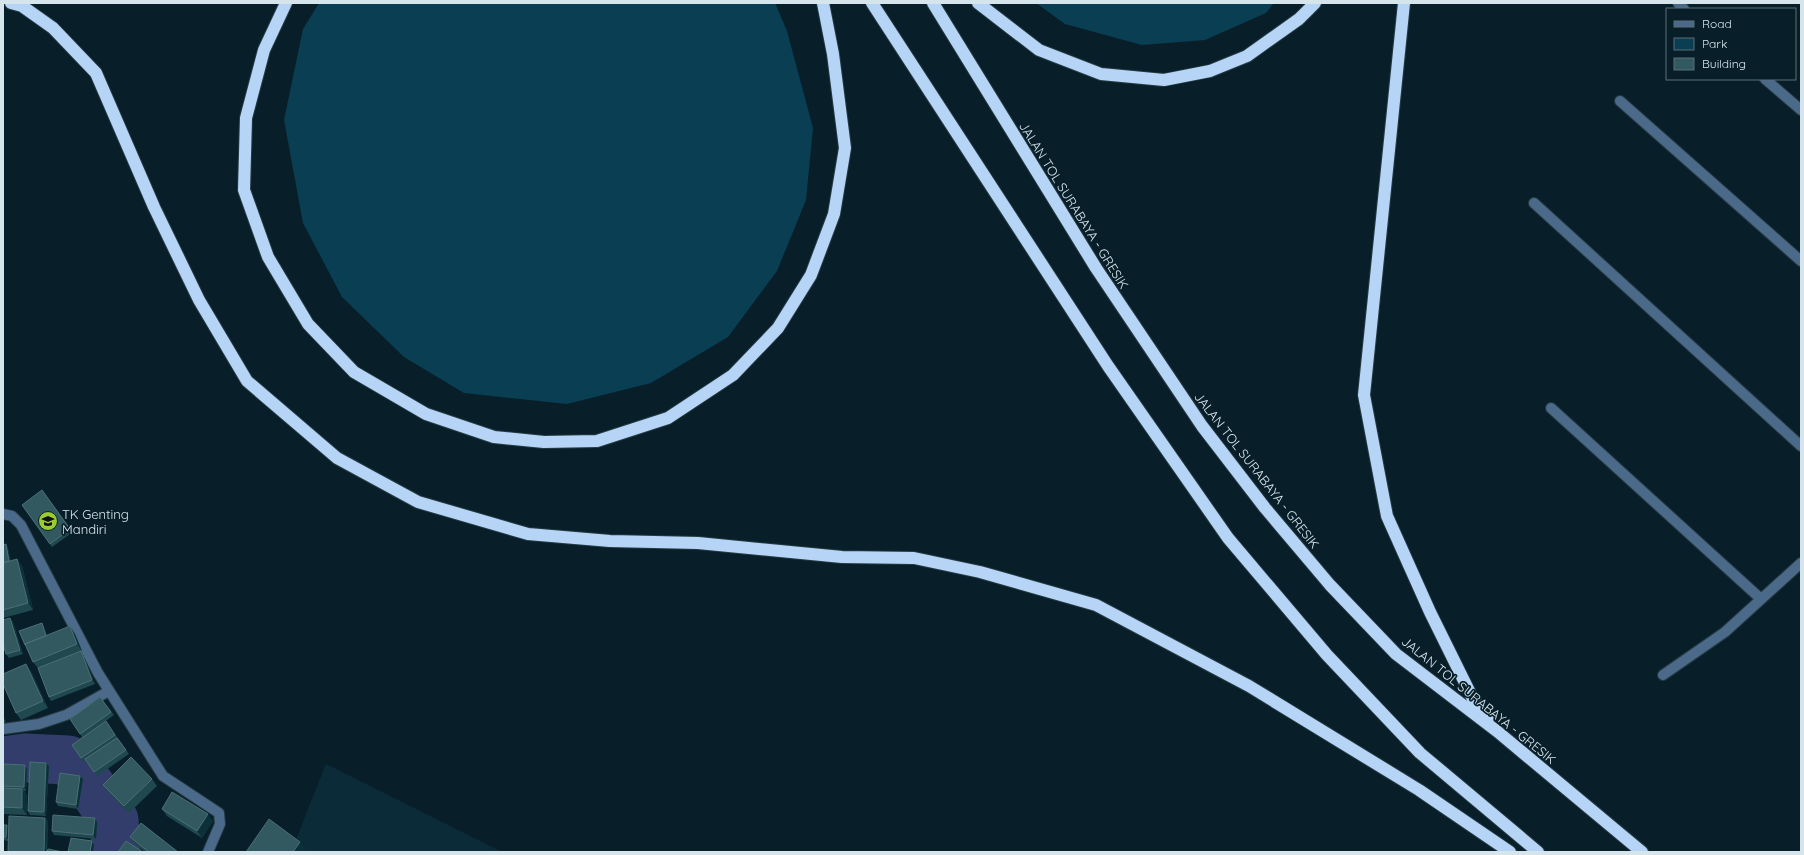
<svg xmlns="http://www.w3.org/2000/svg" width="1804" height="855" viewBox="0 0 1804 855" font-family="Quicksand,sans-serif">
<rect width="100%" height="100%" fill="#081f29"/>
<path fill="#0b2b39" d="M326 764 502 852H291Z"/>
<path fill="#0a3e52" d="M319 3H775L787 31 813 128 806 200 777 271 728 337 651 383 567 404 464 393 404 357 342 297 303 223 284 120 303 29Z
M1036 3H1274L1266 13 1205 40 1142 45 1065 24Z"/>
<g fill="none" stroke-linecap="round" stroke-linejoin="round">
<path stroke="#333d6b" stroke-width="49" d="M3 761 25 758 68 760 90 785 114 820 116 852"/>
<defs>
<path id="minor" d="M1678 3 1684 9
M1765 79 1801 110
M1620 101 1801 261
M1534 203 1801 446
M1551 408 1761 599
M3 514 12 516 21 525 98 673 163 776 219 813 220 824 208 852
M1663 675 1725 632 1801 563
M3 729 39 724 66 715 109 691"/>
<path id="highway" d="M11 3 22 6 53 28 96 73 154 207 199 300 247 381 337 458 418 502 528 534 610 541 698 543 842 557 914 558 980 572 1096 605 1249 686 1419 790 1510 852
M286 3 264 50 246 118 244 190 268 257 308 324 354 372 426 414 494 437 544 442 597 441 668 418 733 375 778 328 811 275 834 214 845 148 833 54 823 3
M872 3 1108 366 1228 538 1327 655 1420 753 1538 852
M933 3 1096 268 1202 426 1265 508 1330 585 1396 654 1498 732 1642 852
M978 3 1039 50 1101 74 1164 80 1210 71 1247 56 1299 19 1315 3
M1404 3 1364 395 1387 516 1430 612 1473 699 1488 719"/>
</defs>
<use href="#minor" stroke="#253b44" stroke-width="12"/>
<use href="#highway" stroke="#253b44" stroke-width="14"/>
<use href="#minor" stroke="#4b6989" stroke-width="10"/>
<use href="#highway" stroke="#b6d4f5" stroke-width="12"/>
</g>
<path fill="#1f494f" d="M42 490 73 532 52 547 22 505Z
M6 544 8 548 11 561 17 559 22 566 33 610 3 618V545Z
M10 618 13 622 23 654 9 658 6 654Z
M42 623 44 627 47 636 75 634 82 651H81L83 655 95 684 51 701 49 697 38 668 33 662 27 649 25 645Z
M31 671 48 708 21 720 16 713Z
M100 697 114 715 96 728 106 721 129 754 97 776 86 760 83 762 72 745 82 737 70 719Z
M3 715 6 722 3 723Z
M46 763 49 766 46 816 30 815 28 811Z
M3 764 27 769 26 791H24L27 796V815L3 814Z
M80 776 83 779 78 809 58 806 56 802Z
M152 779 157 786 129 813 108 792 103 785Z
M162 809 213 821 202 838 167 816Z
M45 818 48 821 47 852H8V841L3 840V825L9 827Z
M95 818 97 822 96 839 54 835 52 831Z
M130 837 178 852H145L135 844Z"/>
<path fill="#0d3139" d="M6 544 8 548 12 565 9 561Z
M17 559 22 566 33 610 28 603Z
M10 618 13 622 23 654 20 650Z
M42 623 44 627 50 641 47 638Z
M70 626 75 634 82 651 77 644Z
M81 651 83 655 95 684 92 680Z
M26 664 31 671 48 708 43 701Z
M3 715 6 722 3 718Z
M46 763 49 766 46 816 44 812Z
M25 765 27 769 26 791 24 787Z
M80 776 83 779 78 809 76 805Z
M22 789 27 796V815L22 808Z
M208 814 213 821 202 838 197 831Z
M45 818 48 821 46 852H44Z
M95 818 97 822 96 839 93 835Z
M7 825 10 829 9 841 6 837Z
M92 841 94 845 93 852H90Z
M300 842 307 852H293Z"/>
<path fill="#325960" stroke="#4c6f75" d="M42 490 70 529 50 544 22 505Z
M6 544 9 561 3 563V545Z
M17 559 28 603 3 610V563Z
M10 618 20 650 6 654 3 644V620Z
M42 623 46 636 25 644 26 645H25L19 631Z
M70 626 77 644 33 662 25 644Z
M81 651 92 680 49 697 38 668Z
M26 664 43 701 16 713 3 684V674Z
M100 697 111 712 80 734 70 719Z
M106 721 115 735 81 758 72 745Z
M117 738 126 750 94 772 85 759Z
M131 757 152 779 124 806 103 785Z
M30 762 46 763 44 812 28 811Z
M3 764 25 765 24 787 3 786Z
M60 773 80 776 76 805 56 802Z
M3 788 22 789V808L3 807Z
M172 792 208 814 197 831 162 809Z
M53 815 95 818 93 835 52 831Z
M9 816 45 818 44 852H8Z
M269 819 300 842 293 852H246Z
M141 823 178 852H149L130 837Z
M3 825H7L6 837H3Z
M71 838 92 841 90 852H68Z
M126 841 143 852H118Z
M48 849 63 852H47Z"/>
<defs>
<symbol id="school-disc" viewBox="-11 -11 22 22"><circle r="9.5" fill="#9bcb33" stroke="#081f29"/><path d="M0-5L7-2L0 1L-7-2ZM-4 1L0 2.5L4 1V4Q0 6-4 4Z" fill="#111"/></symbol>
</defs>
<g fill-rule="evenodd">
<use href="#school-disc" x="37" y="510" width="22" height="22"/>
</g>
<g text-anchor="middle" dominant-baseline="central" stroke-width="3.5" stroke-linejoin="round" paint-order="stroke">
<g font-size="13" fill="#d6e4eb" stroke="#081f29">
<text transform="translate(1074 205) rotate(58)">JALAN TOL SURABAYA - GRESIK</text>
<text transform="translate(1257 470) rotate(52)">JALAN TOL SURABAYA - GRESIK</text>
<text transform="translate(1479 700) rotate(39)">JALAN TOL SURABAYA - GRESIK</text>
</g>
<g font-size="13" fill="#d6e4eb" stroke="#081f29" text-anchor="start">
<text x="62" y="514">TK Genting<tspan x="62" dy="15">Mandiri</tspan></text>
</g>
</g>
<rect width="1804" height="855" fill="none" stroke="#d6e4eb" stroke-width="8"/>
<rect x="1666" y="8" width="130" height="72" fill="#081f29" stroke="#5a6e77"/>
<rect x="1674" y="21" width="20" height="6" fill="#4b6989" stroke="#5a6e77"/>
<text x="1702" y="28" font-size="12" fill="#d6e4eb">Road</text>
<rect x="1674" y="38" width="20" height="12" fill="#0a3e52" stroke="#5a6e77"/>
<text x="1702" y="48" font-size="12" fill="#d6e4eb">Park</text>
<rect x="1674" y="58" width="20" height="12" fill="#325960" stroke="#5a6e77"/>
<text x="1702" y="68" font-size="12" fill="#d6e4eb">Building</text>
</svg>
